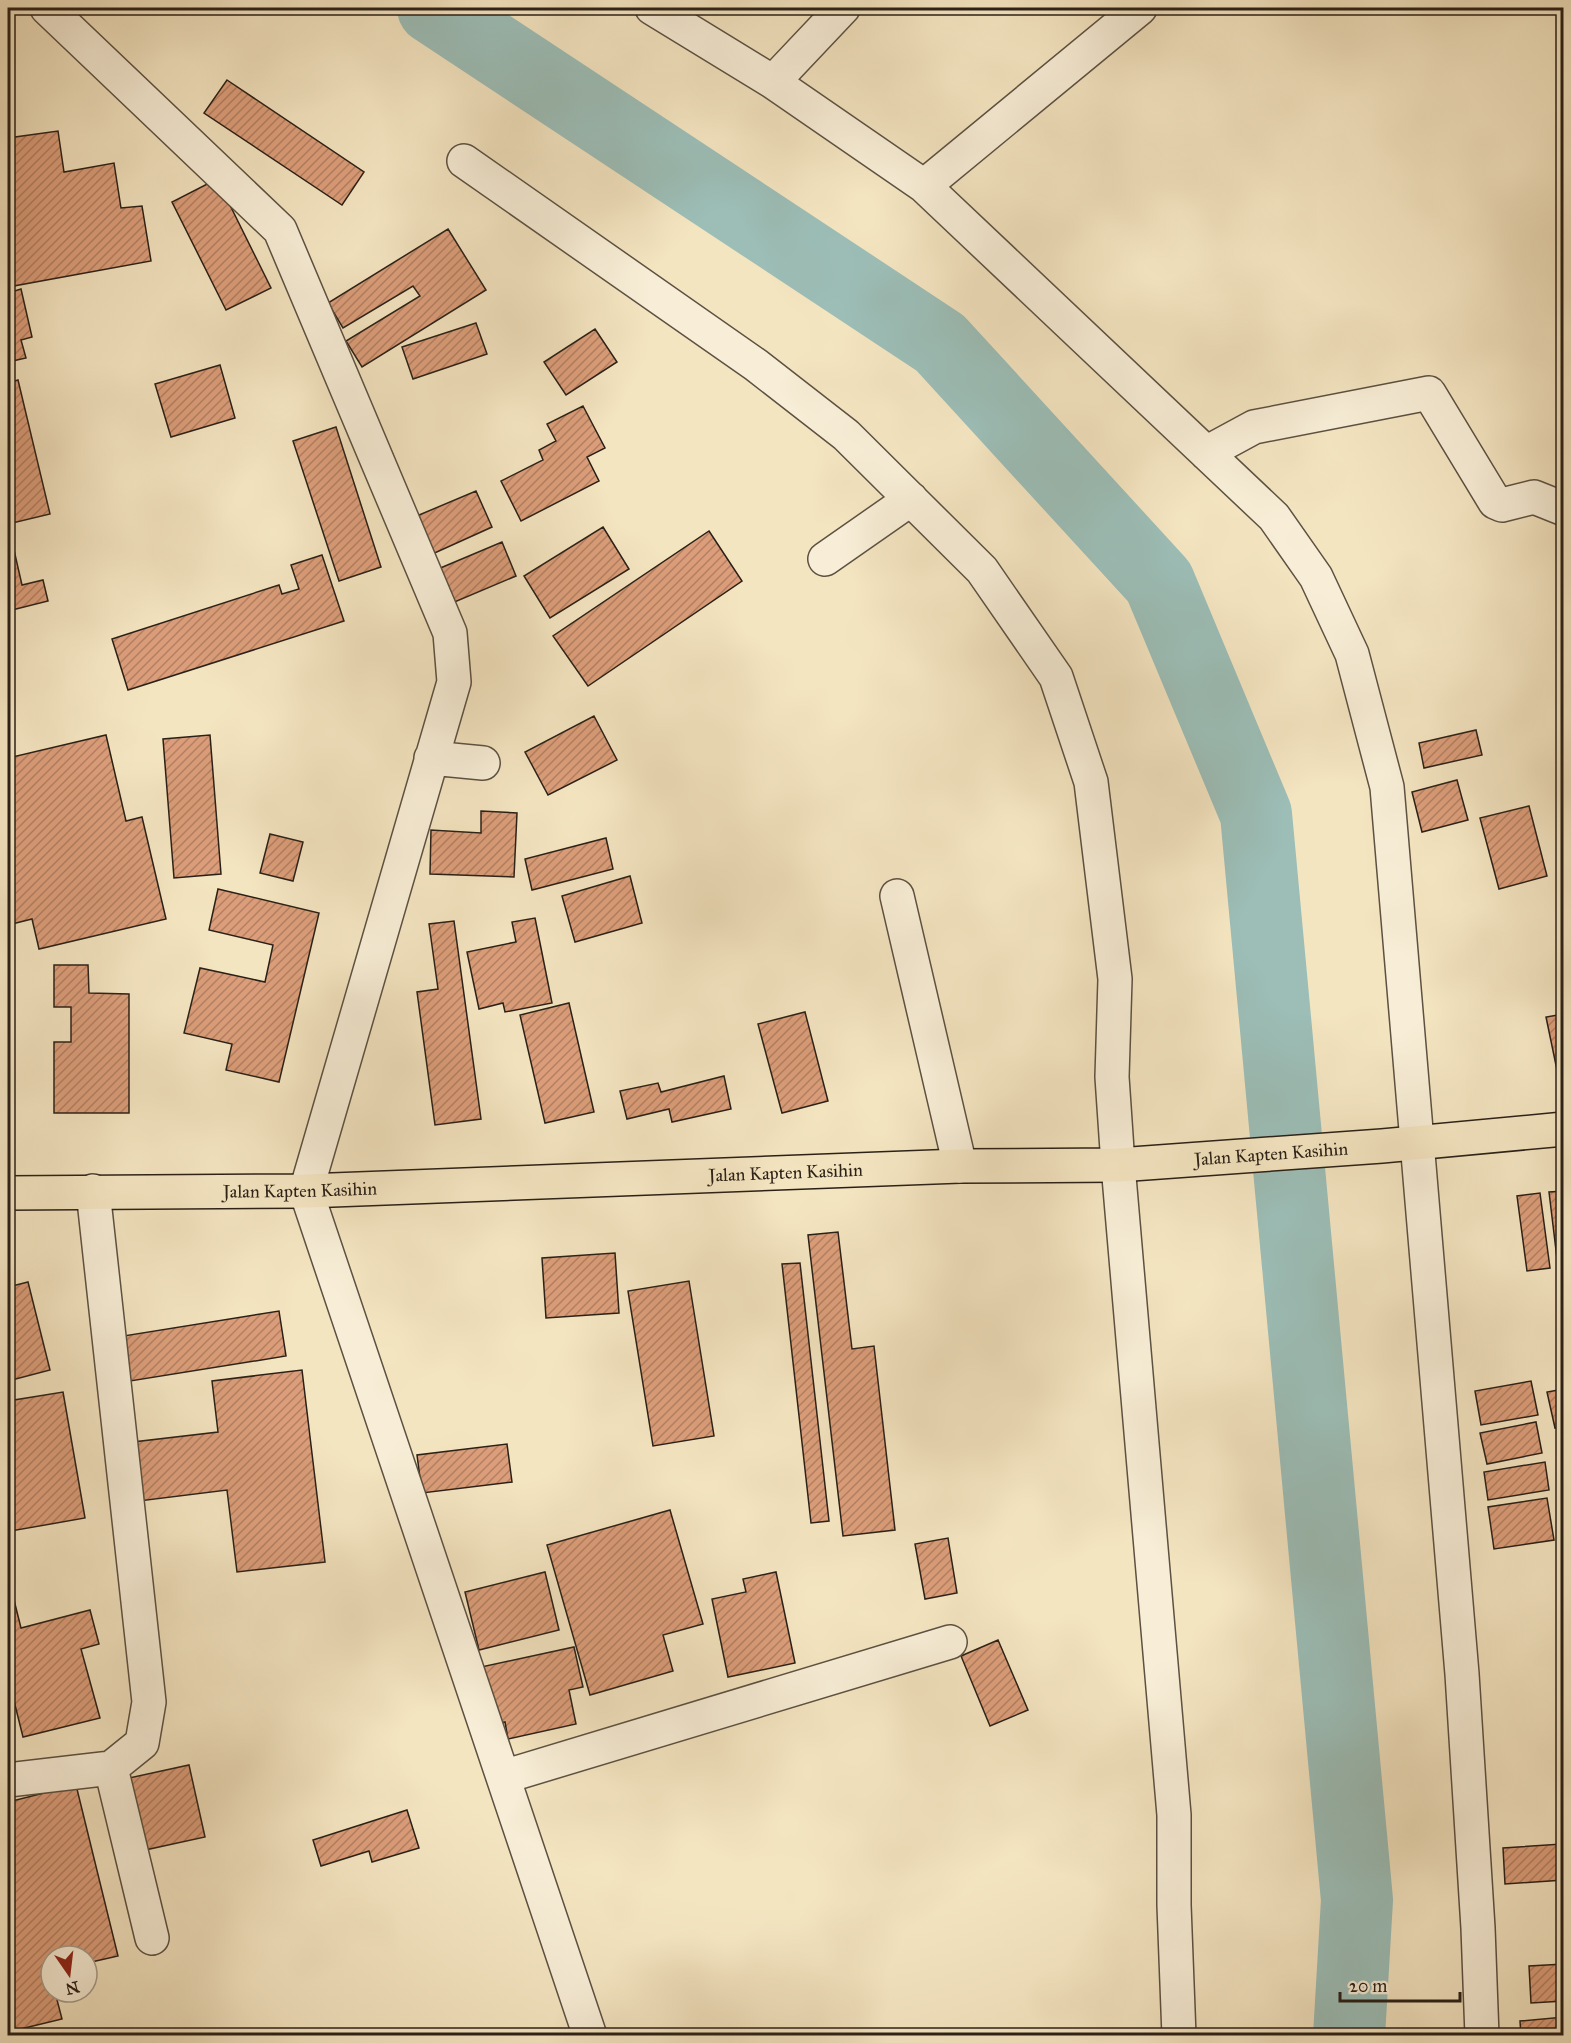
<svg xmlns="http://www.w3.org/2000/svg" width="1571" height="2043" viewBox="0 0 1571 2043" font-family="'IM FELL Great Primer',serif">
<defs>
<pattern id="building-hatch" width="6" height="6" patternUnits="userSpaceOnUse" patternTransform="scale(1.5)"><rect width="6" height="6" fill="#dc9e7a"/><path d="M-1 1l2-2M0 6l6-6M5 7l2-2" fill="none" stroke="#b38063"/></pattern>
</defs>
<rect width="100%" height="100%" fill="#f4e5c1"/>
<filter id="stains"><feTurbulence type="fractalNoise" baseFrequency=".00333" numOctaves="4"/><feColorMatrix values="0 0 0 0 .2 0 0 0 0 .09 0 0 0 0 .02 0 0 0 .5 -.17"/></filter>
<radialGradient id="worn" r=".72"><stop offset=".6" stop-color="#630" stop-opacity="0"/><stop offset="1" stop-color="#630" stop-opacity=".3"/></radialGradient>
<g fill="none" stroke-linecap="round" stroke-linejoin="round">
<path stroke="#9cbeb7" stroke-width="72" d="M433 8 940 343 1159 582 1256 814 1357 1900 1349 2036"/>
</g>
<path fill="url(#building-hatch)" stroke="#2a2017" stroke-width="1.5" d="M227 80 364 172 342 205 204 113Z
M58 131 64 172 114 163 121 208 142 206 151 261 8 287V138Z
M217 179 271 288 226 310 172 202Z
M448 229 486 290 362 367 346 341 420 296 413 286 343 328 328 303Z
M21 289 32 337 21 340 26 358 8 362V293Z
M476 323 487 354 413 379 402 347Z
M595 329 617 362 566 395 544 362Z
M220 365 235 418 171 437 155 384Z
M18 380 50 514 8 524 22 585 43 580 48 601 8 611V383Z
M583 406 605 448 587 457 599 481 521 521 501 481 543 460 539 450 556 441 547 424Z
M336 427 381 567 339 581 293 441Z
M476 491 492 527 428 556 412 518Z
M603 527 629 569 550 618 524 576Z
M709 531 742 581 588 686 553 636Z
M502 542 516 576 445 606 431 572Z
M322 555 344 621 128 690 112 639 279 585 282 594 299 589 291 565Z
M594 716 617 760 548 795 525 752Z
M1476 730 1482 755 1424 768 1419 743Z
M106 735 126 821 142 817 166 919 39 949 32 919 8 925V758Z
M210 735 221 874 174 878 163 739Z
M1457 780 1468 820 1422 832 1412 792Z
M1529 806 1547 876 1499 889 1480 818Z
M481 811 517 813 514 877 430 874 431 830 481 833Z
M270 834 303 842 293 881 260 873Z
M606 838 613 869 532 890 525 859Z
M630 876 642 923 575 942 562 896Z
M218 889 319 913 279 1082 226 1070 232 1044 184 1033 200 968 265 982 273 945 209 930Z
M535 918 552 1003 505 1012 503 1003 479 1009 467 952 516 942 512 922Z
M454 921 481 1119 435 1125 417 992 438 989 429 924Z
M54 965H88L89 993 129 994V1113H54V1042H71V1007H54Z
M569 1003 594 1112 545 1123 520 1015Z
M805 1012 828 1101 782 1113 758 1024Z
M1564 1014V1074L1558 1075 1546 1017Z
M724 1076 731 1109 672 1122 669 1109 627 1119 620 1091 658 1083 661 1092Z
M1564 1191V1266L1558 1267 1549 1192Z
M1540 1193 1550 1268 1527 1271 1517 1196Z
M838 1232 852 1349 874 1346 895 1530 843 1536 808 1235Z
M615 1253 619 1313 546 1318 542 1258Z
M800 1263 829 1521 811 1523 782 1264Z
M689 1281 714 1436 653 1446 628 1291Z
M28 1282 50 1370 8 1381V1287Z
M279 1311 286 1356 124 1382 117 1337Z
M302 1370 325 1562 237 1572 227 1490 139 1501 133 1442 218 1432 212 1381Z
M1531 1381 1538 1415 1481 1425 1475 1391Z
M1564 1389V1426L1555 1428 1547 1392Z
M63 1392 85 1518 11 1531 8 1509V1401Z
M1536 1422 1542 1453 1487 1464 1480 1433Z
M507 1444 512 1482 422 1493 417 1455Z
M1545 1462 1549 1490 1488 1500 1484 1472Z
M1547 1498 1554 1540 1494 1549 1488 1507Z
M670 1510 703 1624 663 1635 673 1671 590 1695 547 1545Z
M948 1538 957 1593 925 1599 915 1544Z
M545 1572 559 1630 479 1650 465 1592Z
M776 1572 795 1663 728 1677 712 1599 746 1592 743 1579Z
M13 1596 21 1628 90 1610 99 1644 81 1649 100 1718 23 1737 8 1677V1597Z
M998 1640 1028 1710 990 1726 961 1656Z
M574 1647 583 1687 569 1690 576 1724 508 1739 505 1722 493 1725 481 1667Z
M189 1765 205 1837 145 1850 129 1778Z
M76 1785 118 1956 87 1963V1956H51V1992H55L62 2019 8 2032V1802Z
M407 1810 419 1848 372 1862 369 1851 321 1866 313 1840Z
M1562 1844 1564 1880 1505 1884 1503 1848Z
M1564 1964V2001L1531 2003 1529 1966Z
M1564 2017V2036H1521L1520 2021Z"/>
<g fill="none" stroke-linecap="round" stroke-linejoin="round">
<defs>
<path id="minor" d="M47 8 280 230 450 633 454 682 306 1191 590 2036
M652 8 773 82 924 186 1274 517 1316 577 1352 654 1387 787 1462 1674 1478 1928 1482 2036
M773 82 843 8
M464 161 756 365 846 435 982 570 1056 677 1091 782 1115 979 1112 1077 1118 1165 1174 1815V1905L1179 2036
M924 186 1140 8
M1206 453 1254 427 1429 393 1495 502 1502 505 1534 497 1564 509
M825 559 911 499
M431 758 483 763
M897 896 960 1166
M111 1768 152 1938
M503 1777 950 1642
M8 1780 111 1768 142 1743 149 1702 93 1191"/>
<g id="major">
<path id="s1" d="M8 1193 306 1191 960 1166 1118 1165 1382 1146 1564 1129"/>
</g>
</defs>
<use href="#minor" stroke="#5c5142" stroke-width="36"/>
<use href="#major" stroke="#2a2017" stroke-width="36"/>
<use href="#minor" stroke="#f8eed7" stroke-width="33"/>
<use href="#major" stroke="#f4e5c1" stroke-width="33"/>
</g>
<g text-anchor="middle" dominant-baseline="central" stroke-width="4.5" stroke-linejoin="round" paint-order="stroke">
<g font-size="18" fill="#2a2017" stroke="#f8eed7">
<text stroke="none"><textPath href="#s1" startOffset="1264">Jalan Kapten Kasihin</textPath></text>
<text stroke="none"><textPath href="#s1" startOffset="778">Jalan Kapten Kasihin</textPath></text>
<text stroke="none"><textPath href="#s1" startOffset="292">Jalan Kapten Kasihin</textPath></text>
</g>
</g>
<rect width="1571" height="2043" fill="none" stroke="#f4e5c1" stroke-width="30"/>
<rect x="9" y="9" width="1553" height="2025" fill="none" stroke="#2a2017" stroke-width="3"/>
<rect x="15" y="15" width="1541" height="2013" fill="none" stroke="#2a2017" stroke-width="1.5"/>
<g transform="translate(69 1974) rotate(166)"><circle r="28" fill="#f8eed7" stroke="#a69c8a" stroke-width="1.5"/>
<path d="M0-4.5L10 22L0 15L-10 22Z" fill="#8f2418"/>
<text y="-9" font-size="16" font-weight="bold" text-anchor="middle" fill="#2a2017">N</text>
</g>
<path d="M1340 1992v9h120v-9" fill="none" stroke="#2a2017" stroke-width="3"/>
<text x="1349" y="1992" font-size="18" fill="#2a2017" stroke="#f8eed7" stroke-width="4.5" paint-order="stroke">20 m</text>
<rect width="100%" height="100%" filter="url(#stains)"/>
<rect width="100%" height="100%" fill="url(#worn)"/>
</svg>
